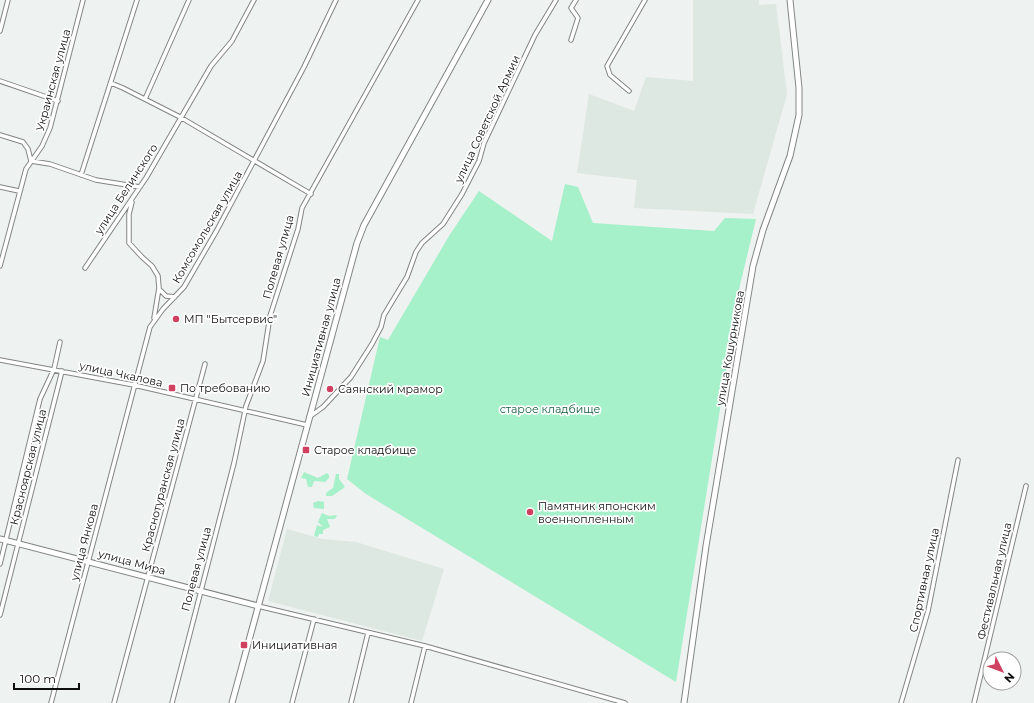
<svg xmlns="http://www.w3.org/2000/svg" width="1034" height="703" viewBox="0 0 1034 703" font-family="Montserrat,sans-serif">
<rect width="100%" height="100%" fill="#eef2f0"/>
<path fill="#dde8e2" d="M693 0H759V5L776 4 787 94 753 214 634 208 637 180 577 173 589 94 634 111 646 77 693 81Z
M287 529 322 539 356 542 444 569 422 641 268 601Z"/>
<path fill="#a6f0ca" d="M565 184 578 187 593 223 714 231 725 218 756 219 740 285 676 682 366 494 347 479 380 337 388 340 449 236 479 191 552 241Z
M304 472 318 478 327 473 329 475V478L325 482 314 481 312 487H308L306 479 301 478Z
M336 474H339V479L345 487 332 496H326V493L333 488Z
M318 501 324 502V509L314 508 313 503Z
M322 513 329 516 337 515 335 519H327L330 527 323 530V534H319L318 537 314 536 317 525 323 527 318 522Z"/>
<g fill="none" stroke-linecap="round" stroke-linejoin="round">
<defs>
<path id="street" d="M0 31 8 0
M571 40 578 18 571 8 576 0
M0 81 58 101
M111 83 123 88 180 117 311 194
M629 91 610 75 607 66 645 0
M145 99 189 0
M0 135 23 142 28 149 31 161 50 164 96 180 140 187
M81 175 137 0
M0 187 19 191
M132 202 129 214V243L142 257 152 266 158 276 159 288 154 318
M0 266 26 169 42 146 50 128 83 0
M85 268 146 178 211 66 232 41 254 0
M159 289 166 296 175 297
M0 360 134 385 307 425
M309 417 323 407 351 377 372 344 381 327 384 315 407 277 416 252 422 243 443 224 462 194 479 161 484 143 535 35 556 0
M0 564 40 399 54 369 60 342
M258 606 425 646 625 703
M0 615 62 371
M51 703 150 327 163 309 184 287 217 230 304 67 336 0
M114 703 205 364
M172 703 234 463 246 406 263 361 270 316 298 229 302 208 418 0
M292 703 314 619
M351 703 368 633
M411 703 425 646
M901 703 928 611 958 460
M974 703 1026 486"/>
<path id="secondary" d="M0 539 258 606
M232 703 357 243 364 225 488 0
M684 703 706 546 753 266 763 230 790 156 799 115V88L790 0"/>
</defs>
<use href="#street" stroke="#828583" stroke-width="5.5"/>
<use href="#secondary" stroke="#828583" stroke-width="7"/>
<use href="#street" stroke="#fff" stroke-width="3.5"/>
<use href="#secondary" stroke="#fff" stroke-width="5"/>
</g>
<g fill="#d04060" stroke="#fff" stroke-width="1.5">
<circle cx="176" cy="319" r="4"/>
<rect x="168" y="384" width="8" height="8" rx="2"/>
<circle cx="330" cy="389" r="4"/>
<rect x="302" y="446" width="8" height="8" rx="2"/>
<circle cx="530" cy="512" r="4"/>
<rect x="240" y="641" width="8" height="8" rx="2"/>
</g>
<g text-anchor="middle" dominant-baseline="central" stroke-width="3.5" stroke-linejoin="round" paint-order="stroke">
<g font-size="11" fill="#0d0e0d" stroke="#fff">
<text transform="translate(53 80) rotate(-75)">Украинская улица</text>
<text transform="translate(487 119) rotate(-65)">улица Советской Армии</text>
<text transform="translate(126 189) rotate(-57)">улица Белинского</text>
<text transform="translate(207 227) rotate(-60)">Комсомольская улица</text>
<text transform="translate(278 257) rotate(-74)">Полевая улица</text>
<text transform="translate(321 337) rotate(-75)">Инициативная улица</text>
<text transform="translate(730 348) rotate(-80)">улица Кошурникова</text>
<text transform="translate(121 374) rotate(12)">улица Чкалова</text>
<text transform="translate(28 467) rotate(-76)">Красноярская улица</text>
<text transform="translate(163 485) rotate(-75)">Краснотуранская улица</text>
<text transform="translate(84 542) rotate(-75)">улица Янкова</text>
<text transform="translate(132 562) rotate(15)">улица Мира</text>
<text transform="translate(196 569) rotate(-75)">Полевая улица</text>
<text transform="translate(924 580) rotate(-78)">Спортивная улица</text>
<text transform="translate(994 581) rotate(-77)">Фестивальная улица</text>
</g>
<g font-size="11" fill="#0d0e0d" stroke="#fff" text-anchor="start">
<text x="184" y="319">МП "Бытсервис"</text>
<text x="180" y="388">По требованию</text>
<text x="338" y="389">Саянский мрамор</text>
<text x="314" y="450">Старое кладбище</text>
<text x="538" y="506">Памятник японским<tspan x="538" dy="13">военнопленным</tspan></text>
<text x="252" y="645">Инициативная</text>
</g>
<g font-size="11" fill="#155d40" stroke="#fff">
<text x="550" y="409">старое кладбище</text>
</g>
</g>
<g transform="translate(1002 671) rotate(132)"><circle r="19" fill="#ffffff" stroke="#9e9f9e"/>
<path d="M0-3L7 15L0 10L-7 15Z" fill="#d04060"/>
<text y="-6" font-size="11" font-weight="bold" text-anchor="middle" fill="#0d0e0d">N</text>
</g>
<path d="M14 683v6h65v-6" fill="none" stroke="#0d0e0d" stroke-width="2"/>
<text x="20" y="683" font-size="12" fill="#0d0e0d" stroke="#ffffff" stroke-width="3" paint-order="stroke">100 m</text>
</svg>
